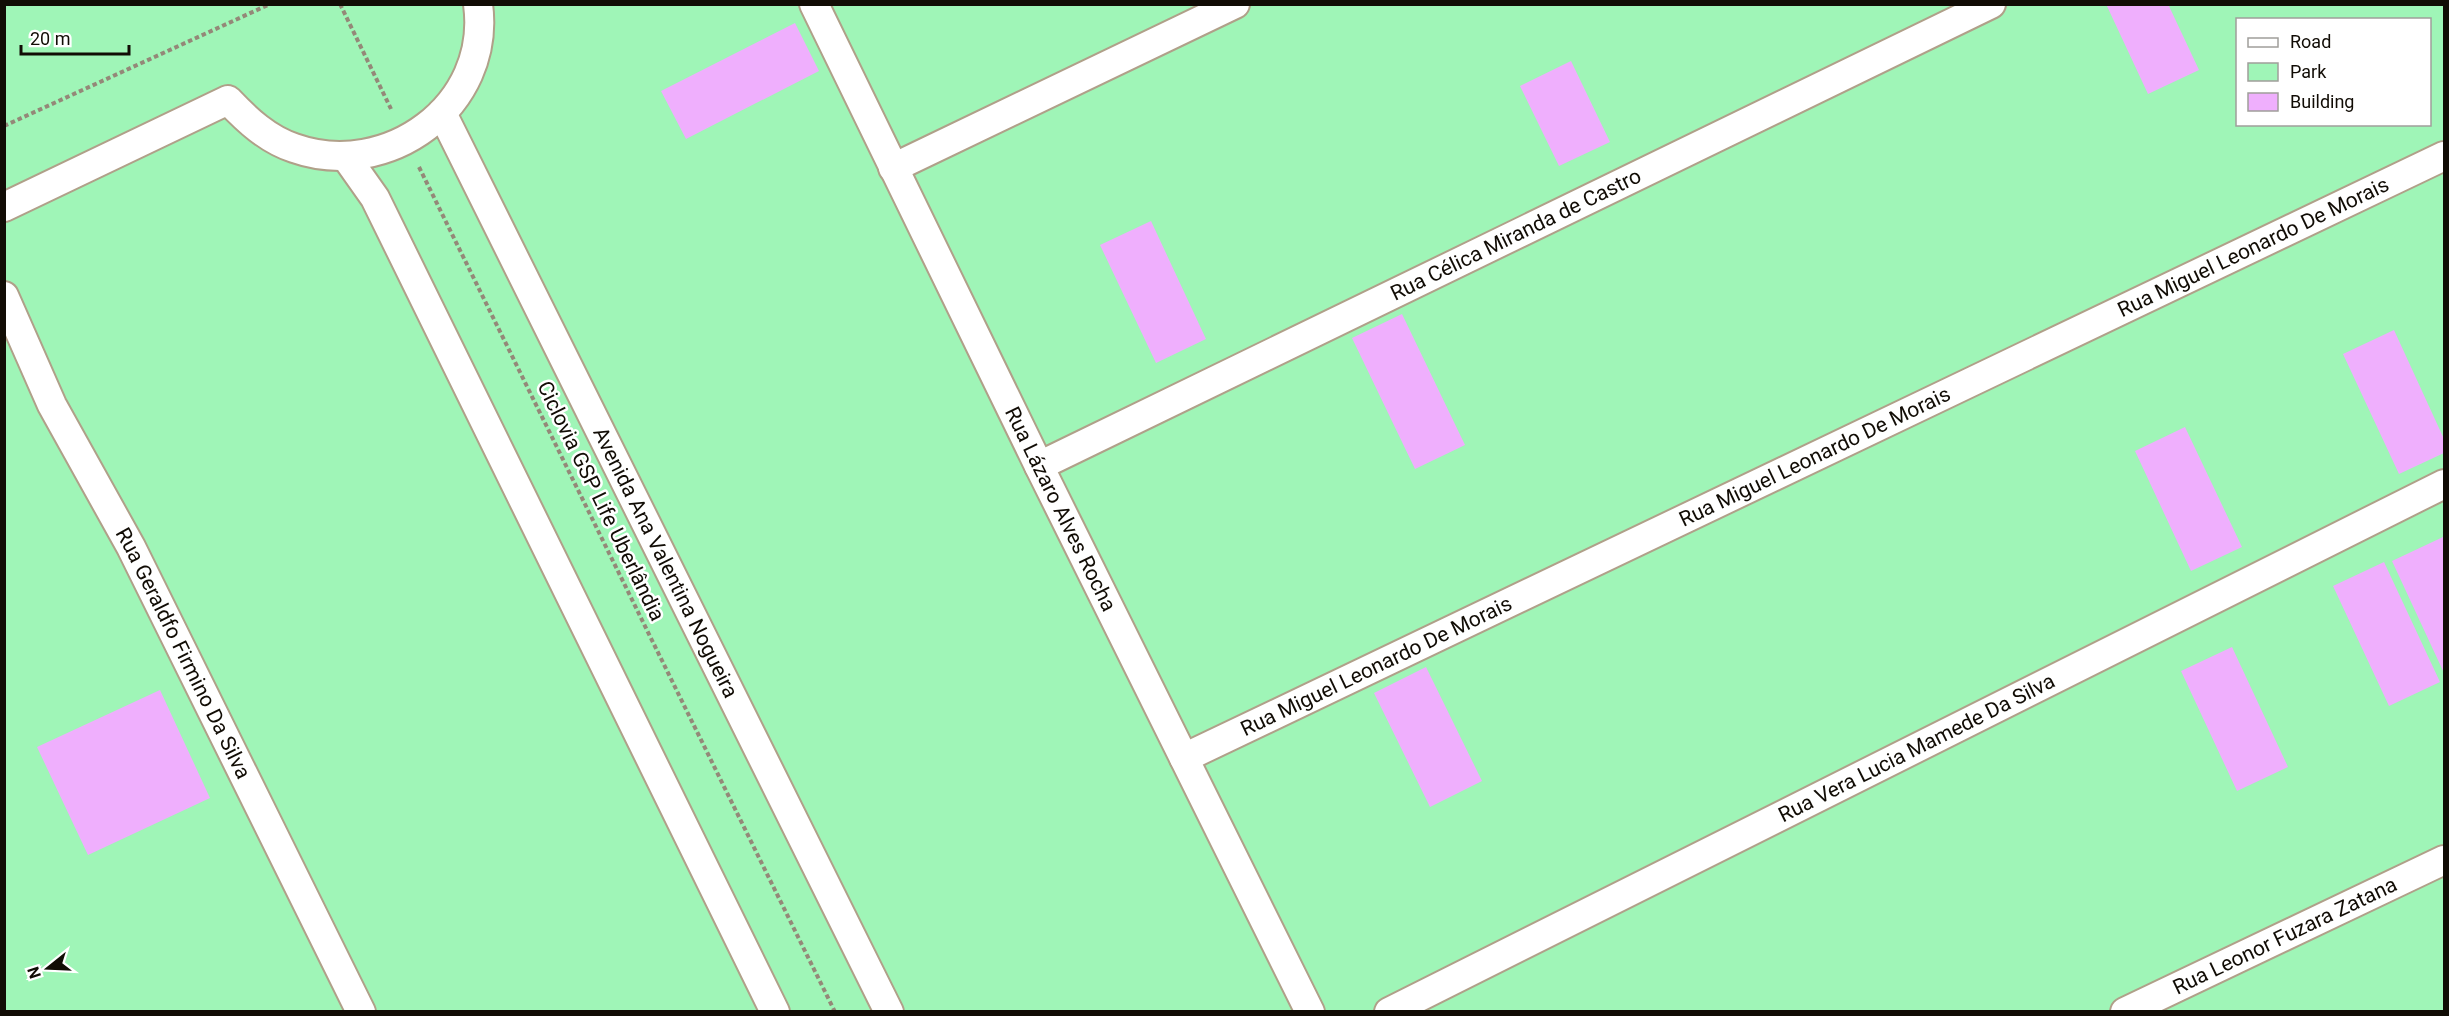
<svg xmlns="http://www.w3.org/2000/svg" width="2449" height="1016" viewBox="0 0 2449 1016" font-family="Roboto,sans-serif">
<rect width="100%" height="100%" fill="#fbead2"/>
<path fill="#9ff5b7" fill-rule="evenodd" d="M5 5H2444V1011H5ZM2238 20H2430V124H2238Z"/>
<path fill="#efaffd" d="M2106 4H2168L2199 70 2148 94Z
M795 23 819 71 686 139 661 91Z
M1571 61 1610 142 1559 166 1520 86Z
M1151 221 1206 339 1156 363 1100 245Z
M1402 314 1465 445 1415 469 1352 338Z
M2394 330 2444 439V453L2399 474 2343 354Z
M2185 427 2242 547 2191 571 2135 451Z
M2443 537 2444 541V673L2392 561Z
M2384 562 2440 682 2389 706 2333 586Z
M2232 647 2288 767 2237 791 2181 671Z
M1426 667 1482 781 1430 807 1374 693Z
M160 690 210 798 88 855 37 747Z"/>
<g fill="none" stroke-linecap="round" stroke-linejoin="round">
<defs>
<g id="street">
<path id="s1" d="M814 4 1039 466 1310 1012"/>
<path id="s2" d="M442 113 889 1012"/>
<path d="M346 157 375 198 775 1012"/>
<path d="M893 168 1235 4"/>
<path d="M4 207 228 100C247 120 267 139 294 148 387 181 492 106 478 4"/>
<path id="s3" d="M4 296 52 405 131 547 361 1012"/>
<path id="s4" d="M1039 466 1991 4"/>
<path id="s5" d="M1184 758 2444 156"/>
<path id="s6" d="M1389 1012 2444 484"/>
<path id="s7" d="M2125 1012 2444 860"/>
</g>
</defs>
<use href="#street" stroke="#b0a089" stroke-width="32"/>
<path stroke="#948878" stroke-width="4" stroke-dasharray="4.5 3" stroke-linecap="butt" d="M340 4 391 109
M4 126 270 4
M419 167 835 1012"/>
<use href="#street" stroke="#fff" stroke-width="28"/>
</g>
<g text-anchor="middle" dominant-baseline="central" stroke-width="5" stroke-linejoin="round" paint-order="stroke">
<g font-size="21" fill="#110c05" stroke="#fff">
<text stroke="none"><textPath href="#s4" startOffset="530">Rua Célica Miranda de Castro</textPath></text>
<text stroke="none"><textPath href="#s5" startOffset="1185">Rua Miguel Leonardo De Morais</textPath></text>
<text stroke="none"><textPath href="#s5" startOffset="699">Rua Miguel Leonardo De Morais</textPath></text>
<text transform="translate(601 501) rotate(64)">Ciclovia GSP Life Uberlândia</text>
<text stroke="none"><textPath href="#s1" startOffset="562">Rua Lázaro Alves Rocha</textPath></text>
<text stroke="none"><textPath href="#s2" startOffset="502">Avenida Ana Valentina Nogueira</textPath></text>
<text stroke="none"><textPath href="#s3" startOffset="400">Rua Geraldfo Firmino Da Silva</textPath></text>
<text stroke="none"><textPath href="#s5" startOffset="213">Rua Miguel Leonardo De Morais</textPath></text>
<text stroke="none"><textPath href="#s6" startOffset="590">Rua Vera Lucia Mamede Da Silva</textPath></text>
<text stroke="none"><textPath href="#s7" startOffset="177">Rua Leonor Fuzara Zatana</textPath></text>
</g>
</g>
<rect width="2449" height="1016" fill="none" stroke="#110c05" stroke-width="12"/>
<rect x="2236" y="18" width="195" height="108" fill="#ffffff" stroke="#a09e9b" stroke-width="1.5"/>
<rect x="2248" y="38" width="30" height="9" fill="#ffffff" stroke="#a09e9b" stroke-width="1.5"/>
<text x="2290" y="48" font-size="18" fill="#110c05">Road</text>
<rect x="2248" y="63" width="30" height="18" fill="#9ff5b7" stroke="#a09e9b" stroke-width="1.5"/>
<text x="2290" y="78" font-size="18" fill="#110c05">Park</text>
<rect x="2248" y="93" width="30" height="18" fill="#efaffd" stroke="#a09e9b" stroke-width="1.5"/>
<text x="2290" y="108" font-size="18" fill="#110c05">Building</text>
<g transform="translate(48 968) rotate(252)" stroke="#ffffff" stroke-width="4.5" paint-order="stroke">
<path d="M0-4.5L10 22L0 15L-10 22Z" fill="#110c05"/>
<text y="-9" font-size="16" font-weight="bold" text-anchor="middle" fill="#110c05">N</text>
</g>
<path d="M21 45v9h108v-9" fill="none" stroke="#110c05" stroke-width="3"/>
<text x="30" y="45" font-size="18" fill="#110c05" stroke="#ffffff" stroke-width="4.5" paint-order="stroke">20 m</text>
</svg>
